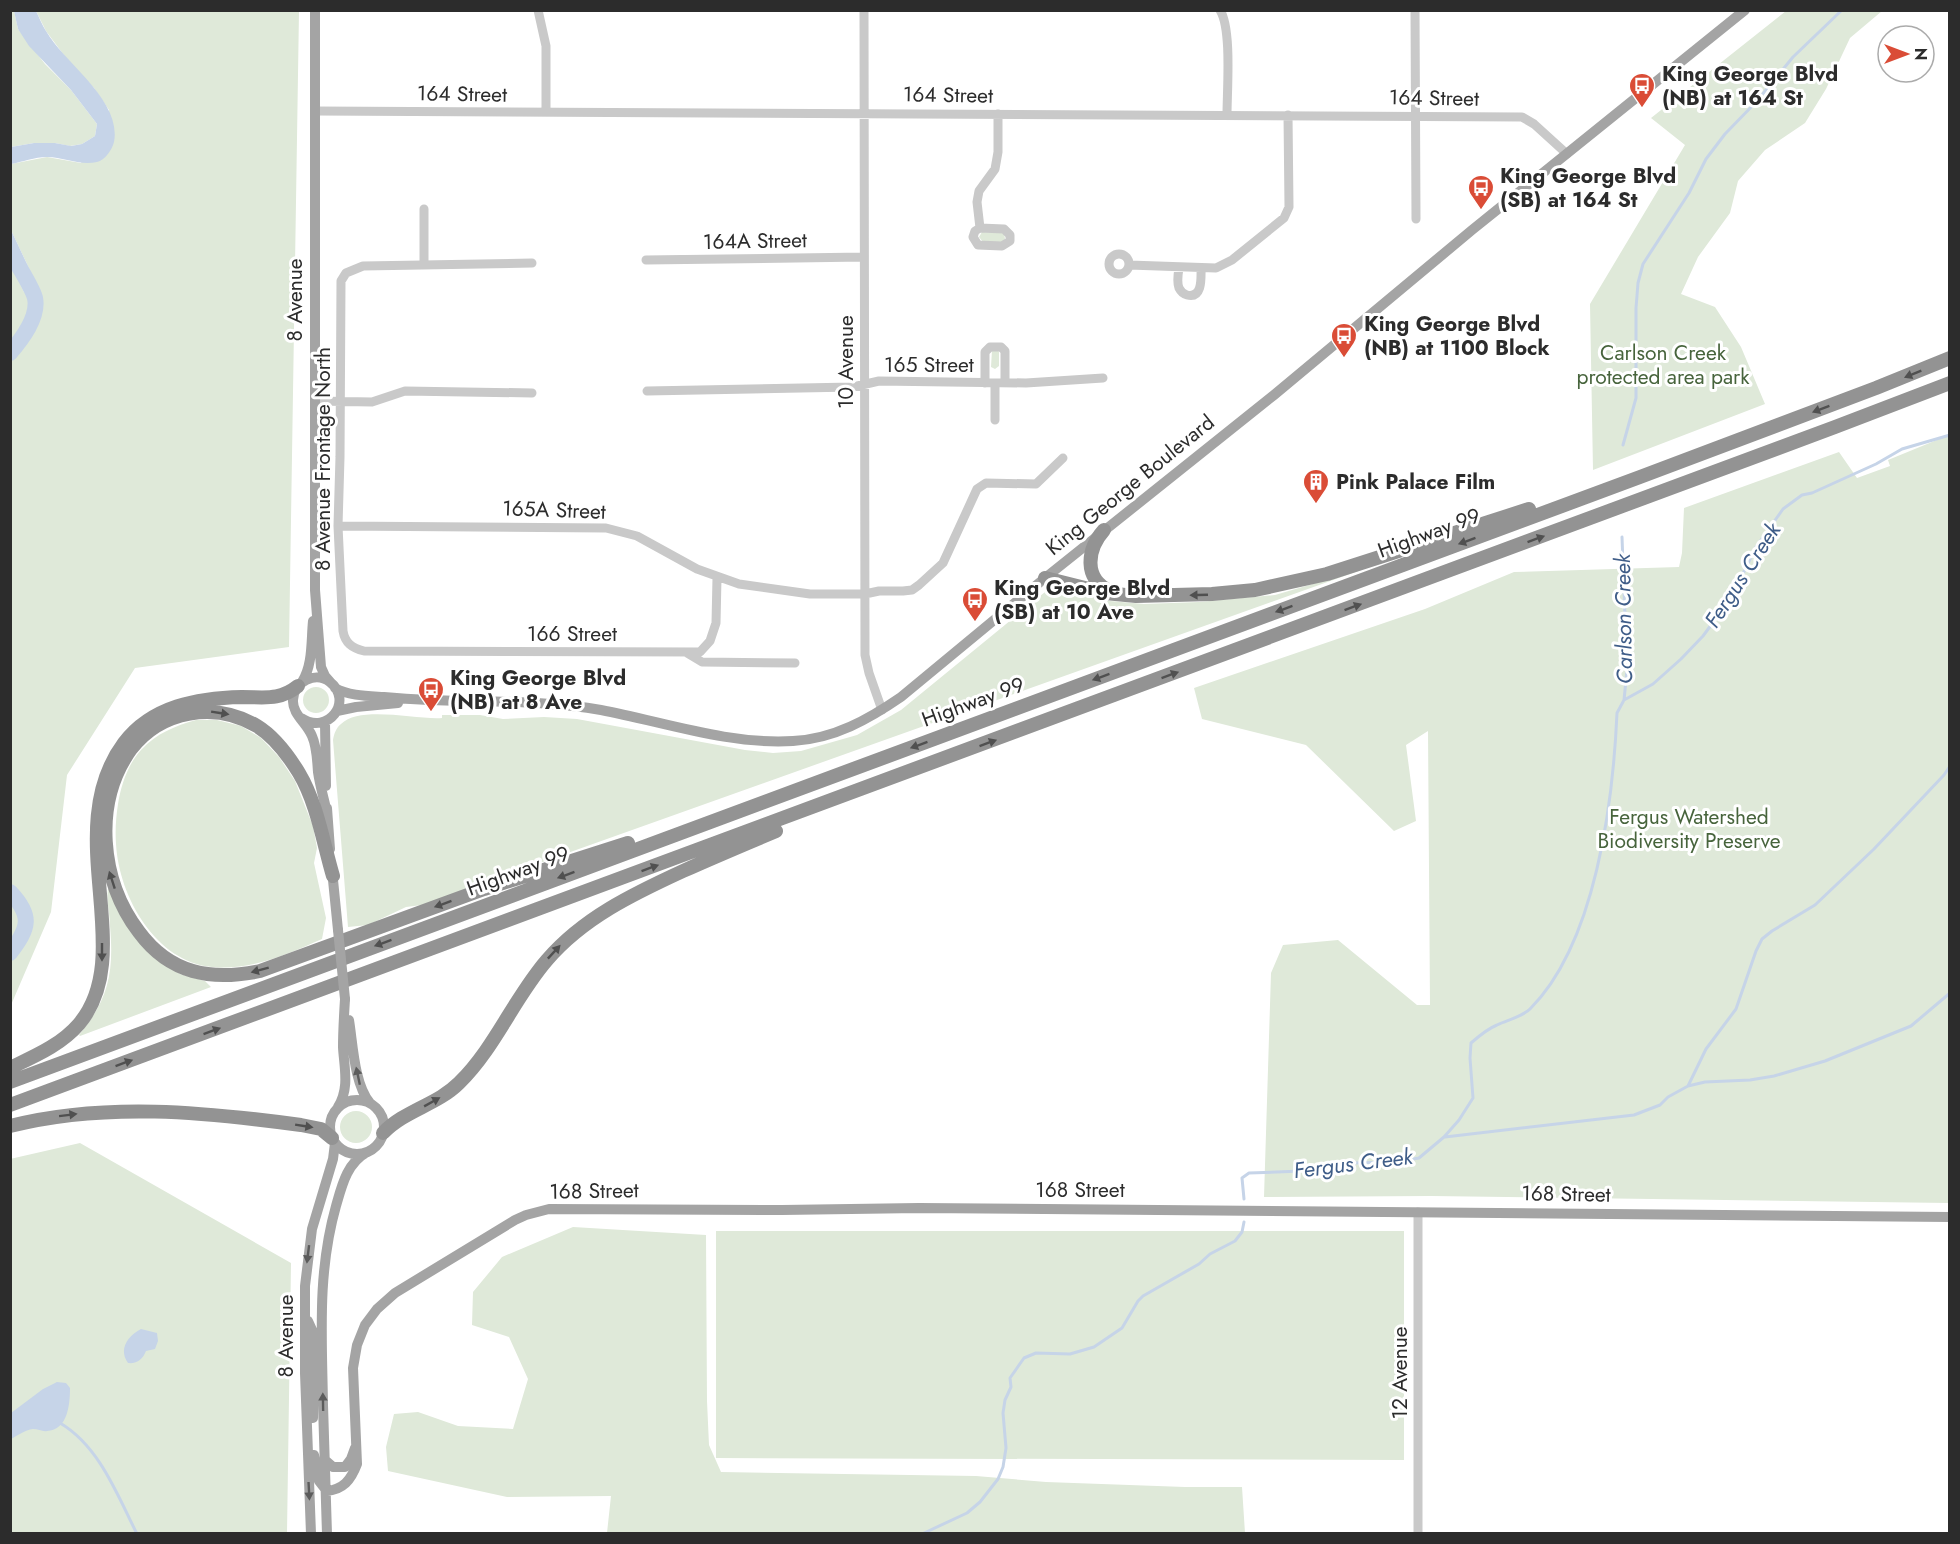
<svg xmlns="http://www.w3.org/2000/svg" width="1960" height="1544" viewBox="0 0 1960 1544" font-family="Jost,sans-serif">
<rect width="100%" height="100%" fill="#fff"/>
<path fill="#dfe9d9" d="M14 10 18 29 45 64 71 90 97 124 95 136 82 144 70 146 55 143H34L11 147 10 11Z
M36 11H299L289 647 135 668 67 775 51 912 11 1005V265L24 292 35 297 34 279 11 230V164L47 157 81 163 109 110 94 88 69 62 46 31Z
M1786 11H1882L1850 38 1826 89 1805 123 1765 150 1738 181 1730 213 1698 257 1681 294 1715 307 1741 347 1765 404 1593 470 1590 304 1685 145 1651 118Z
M982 232 1004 233 1005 239 1003 242H983L979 237Z
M992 350H998L999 352V366L995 369 991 367Z
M1949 435V1203L1431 1196 1264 1197 1271 973 1283 945 1338 940 1417 1005H1430L1428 731 1406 745 1416 821 1394 831 1306 745 1202 719 1194 688 1425 609 1514 572 1679 567 1682 553 1684 508 1839 452 1857 478 1890 466 1888 460Z
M1364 569 422 905 406 907 368 925 348 927 333 740C334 734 336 728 341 724 360 705 417 720 442 718V715H480L503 719 544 717 577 719 745 750 773 753 801 751 857 735 901 710 1045 592 1053 588 1110 601 1144 604 1199 602 1275 595Z
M303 700a13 13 0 1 1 26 0a13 13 0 1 1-26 0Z
M196 720H217L241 726 261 738 279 757 295 781 313 826 317 848 314 863 326 918 322 939C288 954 250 971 212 967 156 962 119 897 116 844 115 831 116 817 118 804 121 785 128 764 141 750 157 733 175 726 196 720Z
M108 889H110L156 958 180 974 205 981 211 987 80 1036 79 1035C109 999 114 972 110 926 110 914 106 900 108 889Z
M340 1127a16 16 0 1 1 32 0a16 16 0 1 1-32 0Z
M80 1143 291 1263 287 1533H11L10 1159Z
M573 1227 706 1235 707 1401 709 1445 721 1472 976 1476 1046 1482 1185 1487H1242L1245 1533H607L611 1496 507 1497 388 1471 386 1447 394 1414 418 1412 458 1426 513 1429 528 1379 509 1337 472 1325 473 1292 502 1257Z
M716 1231H1404V1460L716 1458Z"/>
<path fill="#c6d4e8" d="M14 11H36C39 17 42 25 46 31 65 64 122 100 114 142 112 150 105 160 97 162 79 166 64 157 47 157 35 157 22 162 11 164V147L34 143H55L71 146 82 144 95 136 97 124 71 90 29 46 18 29Z
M11 230 34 279 35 298 24 292 11 265Z
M141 1329 157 1333 158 1341 155 1349 146 1351C143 1359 137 1364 128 1363 118 1349 128 1336 141 1329Z
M57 1382 66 1383 70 1388C70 1404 68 1430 47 1431 43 1432 38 1429 33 1429 25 1430 17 1436 11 1439V1413L43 1389Z"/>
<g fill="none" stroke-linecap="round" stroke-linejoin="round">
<path stroke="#c6d4e8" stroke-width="3" d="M1623 445 1636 398V308L1638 283 1643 264 1689 193 1706 159 1725 134 1757 101 1793 57 1842 10
M1622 537 1627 670 1624 700
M1688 1086 1706 1049 1736 1009 1756 951 1762 939 1772 931 1815 905 1874 849 1944 775 1950 766
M1445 1137 1634 1115 1660 1105 1668 1097 1688 1086 1705 1082 1750 1080 1774 1076 1825 1061 1911 1026 1950 993
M1244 1199 1242 1178 1249 1173 1328 1170 1352 1163 1395 1162 1419 1158 1444 1137 1459 1120 1473 1098 1470 1058 1471 1043C1479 1036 1487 1029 1497 1025 1507 1020 1522 1017 1530 1009 1596 943 1613 802 1617 713L1624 700 1653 684 1681 659 1703 636 1731 598 1756 547 1783 509 1802 495 1812 493 1876 464 1902 449 1950 435
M60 1423C99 1446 117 1494 137 1534
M922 1534 967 1513 980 1502 998 1479 1003 1467 1006 1448 1003 1413 1005 1400 1011 1387 1010 1378 1024 1358 1036 1353 1070 1354 1094 1347 1122 1328 1138 1301 1143 1296 1199 1264 1210 1254 1235 1241 1242 1232 1244 1222"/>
<path stroke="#c6d4e8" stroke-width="16" d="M10 252C17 264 32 286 35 298 39 317 22 339 10 353
M10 892C33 916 29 928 10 953"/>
<path stroke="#c9c9c9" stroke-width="9" d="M538 10 546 46V112
M864 10 865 655 869 673 882 710
M1220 10C1232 29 1227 90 1227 115
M1415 10 1416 219
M315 111 1522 117 1534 124 1567 154
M980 228 977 202 979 191 995 169 998 152V114
M980 228 1004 229 1010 235V241L1002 246 978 245 973 237 975 231Z
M1109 264a10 10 0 1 1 20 0a10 10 0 1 1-20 0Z
M646 260 864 257
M532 263 363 266 346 273 341 281 340 457 338 526 343 631C345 643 352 648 364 651L700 652 710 641 716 623 717 578
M424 264V209
M1129 265 1216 268 1232 260 1284 218 1289 207 1288 115
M1179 268C1178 274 1177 283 1179 288 1181 292 1183 294 1187 295 1203 299 1201 277 1201 268
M985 383V352L990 347H1001L1005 351V383
M647 391 853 387 879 381 1026 383 1103 378
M315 401 372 402 405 391 532 393
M995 420V383
M338 526 606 528 637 536 697 569 739 584 810 594H865L879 591H903L912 590 919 585 943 563 977 489 986 483 1036 484 1063 458
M687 653 702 662 795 663
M1418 1212V1534"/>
<path stroke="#a4a4a4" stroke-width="10" d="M315 10V590L321 667 325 676 332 684
M302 682C313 665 311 641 313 621
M335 688C349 696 368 696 384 697 416 700 447 701 479 701 520 702 561 703 601 710 664 722 729 745 793 741 834 739 869 719 901 697L1045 578 1274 395 1472 230 1745 10
M337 711 356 707 398 703
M301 718C328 736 354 701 330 682 316 671 294 681 293 700 292 714 307 723 312 736 317 747 317 760 318 772 320 786 324 799 327 813
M325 722 326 786
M327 808 330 849
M332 870 338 930
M349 1020C353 1044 354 1084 370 1103
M330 1127a27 27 0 1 1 54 0a27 27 0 1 1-54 0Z
M338 1107C350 1088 344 1067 343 1047 343 1031 344 1015 345 999
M308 1321 313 1332V1418
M314 1455 319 1481 326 1490
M325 1460 333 1467H345L351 1459 355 1448
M326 1491C343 1490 351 1480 357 1464L353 1368 357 1345 365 1325 377 1309 395 1293 515 1220 526 1215 549 1209 782 1210 919 1208 1950 1217
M311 1534 305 1373V1286L312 1229 333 1159 335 1143
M327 1534C326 1491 324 1448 323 1405 322 1337 317 1273 336 1206 342 1185 347 1163 367 1152"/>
<path stroke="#939393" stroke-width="14" d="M1104 530C1087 549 1083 579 1110 591
M1045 578 1105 593 1136 596 1212 594 1255 590 1327 574 1529 509
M333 876C323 842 317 803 299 773 288 755 275 737 257 726 215 701 161 710 131 749 92 803 100 881 139 932 170 974 211 981 260 971L484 889 628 843
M10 1068C35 1056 61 1045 79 1024 139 953 59 830 124 743 152 706 198 698 242 697 265 697 279 701 298 686
M10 1082 1640 477 1876 388 1950 358
M10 1105 1835 427 1950 383
M10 1126C105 1102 205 1112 301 1125L321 1129 332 1138
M383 1133C405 1110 437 1105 459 1083 495 1048 514 998 547 960 583 918 633 894 683 871 714 857 745 844 776 831"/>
<path stroke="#a4a4a4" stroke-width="10" d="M338 930 345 999"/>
</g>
<defs><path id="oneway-solid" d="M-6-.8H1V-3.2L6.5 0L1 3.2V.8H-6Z" transform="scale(1.5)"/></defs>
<g fill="#505050">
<use href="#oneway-solid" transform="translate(1913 374) rotate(158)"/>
<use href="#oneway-solid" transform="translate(1821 409) rotate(159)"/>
<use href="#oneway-solid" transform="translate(1536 539) rotate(-20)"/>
<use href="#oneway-solid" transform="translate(1467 541) rotate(160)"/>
<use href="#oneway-solid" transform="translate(1199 595) rotate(178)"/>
<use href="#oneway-solid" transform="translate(1353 607) rotate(-20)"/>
<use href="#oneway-solid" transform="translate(1284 609) rotate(160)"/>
<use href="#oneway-solid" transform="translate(1170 675) rotate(-20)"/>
<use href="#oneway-solid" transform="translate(1101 677) rotate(160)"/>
<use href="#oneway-solid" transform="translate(220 713) rotate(9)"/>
<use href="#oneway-solid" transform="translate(988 743) rotate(-20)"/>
<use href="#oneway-solid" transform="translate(919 745) rotate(160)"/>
<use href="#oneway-solid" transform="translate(650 868) rotate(-20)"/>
<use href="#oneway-solid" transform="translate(566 875) rotate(160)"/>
<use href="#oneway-solid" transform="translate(112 880) rotate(-108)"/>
<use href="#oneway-solid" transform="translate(443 904) rotate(160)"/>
<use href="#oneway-solid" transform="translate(383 943) rotate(160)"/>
<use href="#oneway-solid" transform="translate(102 952) rotate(90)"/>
<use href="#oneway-solid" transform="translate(554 952) rotate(-47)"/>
<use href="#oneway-solid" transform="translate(260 970) rotate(165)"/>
<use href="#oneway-solid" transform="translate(212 1031) rotate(-20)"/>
<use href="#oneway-solid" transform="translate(124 1063) rotate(-20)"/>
<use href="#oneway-solid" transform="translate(432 1102) rotate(-29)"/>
<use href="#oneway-solid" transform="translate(68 1115) rotate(-7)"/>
<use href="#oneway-solid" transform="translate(304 1126) rotate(9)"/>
</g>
<g fill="#5c5c5c">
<use href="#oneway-solid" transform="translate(358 1076) rotate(-102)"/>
<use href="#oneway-solid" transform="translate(308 1254) rotate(97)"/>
<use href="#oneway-solid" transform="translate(323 1402) rotate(-91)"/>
<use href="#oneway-solid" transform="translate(309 1491) rotate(87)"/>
</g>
<defs>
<symbol id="bus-pin" viewBox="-11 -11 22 30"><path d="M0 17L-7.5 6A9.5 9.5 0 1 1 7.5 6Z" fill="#da4c36" stroke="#fff"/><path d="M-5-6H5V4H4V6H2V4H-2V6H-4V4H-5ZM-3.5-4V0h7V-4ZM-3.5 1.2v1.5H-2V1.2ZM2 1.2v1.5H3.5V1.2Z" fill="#fff"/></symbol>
<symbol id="building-pin" viewBox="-11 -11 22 30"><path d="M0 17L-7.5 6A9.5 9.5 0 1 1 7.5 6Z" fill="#da4c36" stroke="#fff"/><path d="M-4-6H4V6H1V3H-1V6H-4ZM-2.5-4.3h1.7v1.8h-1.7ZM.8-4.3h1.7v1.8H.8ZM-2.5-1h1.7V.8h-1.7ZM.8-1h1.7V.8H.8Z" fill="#fff"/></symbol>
</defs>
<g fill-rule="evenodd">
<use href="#bus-pin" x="1627" y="71" width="30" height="40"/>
<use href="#bus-pin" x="1466" y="173" width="30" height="40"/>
<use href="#bus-pin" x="1329" y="321" width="30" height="40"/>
<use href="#building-pin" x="1301" y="467" width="30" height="40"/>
<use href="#bus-pin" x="960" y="585" width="30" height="40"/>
<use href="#bus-pin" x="416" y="675" width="30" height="40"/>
</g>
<g text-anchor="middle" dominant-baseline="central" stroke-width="6" stroke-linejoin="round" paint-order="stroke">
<g font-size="21" font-weight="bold" fill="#2c2c2c" stroke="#fff" text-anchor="start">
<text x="1662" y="74">King George Blvd<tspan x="1662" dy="24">(NB) at 164 St</tspan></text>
<text x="1500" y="176">King George Blvd<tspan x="1500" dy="24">(SB) at 164 St</tspan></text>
<text x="1364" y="324">King George Blvd<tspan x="1364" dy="24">(NB) at 1100 Block</tspan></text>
<text x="1336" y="482">Pink Palace Film</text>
<text x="994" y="588">King George Blvd<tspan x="994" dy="24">(SB) at 10 Ave</tspan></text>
<text x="450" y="678">King George Blvd<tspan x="450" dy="24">(NB) at 8 Ave</tspan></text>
</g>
<g font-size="21" fill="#2c2c2c" stroke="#fff">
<text transform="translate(462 94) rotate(1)">164 Street</text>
<text transform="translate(948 95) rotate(1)">164 Street</text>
<text transform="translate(1434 98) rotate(1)">164 Street</text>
<text transform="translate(755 241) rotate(-1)">164A Street</text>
<text transform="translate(295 300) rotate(-90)">8 Avenue</text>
<text transform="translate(846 362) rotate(-90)">10 Avenue</text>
<text x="929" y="365">165 Street</text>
<text transform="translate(323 459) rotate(-90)">8 Avenue Frontage North</text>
<text transform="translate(1130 485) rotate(-39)">King George Boulevard</text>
<text transform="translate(554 510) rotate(2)">165A Street</text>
<text transform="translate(1429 533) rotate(-20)">Highway 99</text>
<text x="572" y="634">166 Street</text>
<text transform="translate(973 702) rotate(-20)">Highway 99</text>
<text transform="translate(518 871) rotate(-20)">Highway 99</text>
<text x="1080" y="1190">168 Street</text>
<text transform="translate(594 1191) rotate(-1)">168 Street</text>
<text transform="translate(1566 1194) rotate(1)">168 Street</text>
<text transform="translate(286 1336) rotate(-90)">8 Avenue</text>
<text transform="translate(1400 1373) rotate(-90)">12 Avenue</text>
</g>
<g font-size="21" fill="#47643c" stroke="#fff">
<text x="1663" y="353">Carlson Creek<tspan x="1663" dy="24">protected area park</tspan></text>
<text x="1689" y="817">Fergus Watershed<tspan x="1689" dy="24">Biodiversity Preserve</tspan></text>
</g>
<g font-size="22" font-style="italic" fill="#3f5d88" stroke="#fff">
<text transform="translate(1742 575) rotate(-57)">Fergus Creek</text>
<text transform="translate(1623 619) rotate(-91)">Carlson Creek</text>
<text transform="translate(1353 1163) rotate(-7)">Fergus Creek</text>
</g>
</g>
<rect width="1960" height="1544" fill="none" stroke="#2c2c2c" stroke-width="24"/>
<g transform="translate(1906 54) rotate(90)"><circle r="28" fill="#ffffff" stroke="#ababab" stroke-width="1.5"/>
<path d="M0-4.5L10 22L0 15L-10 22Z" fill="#da4c36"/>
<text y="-9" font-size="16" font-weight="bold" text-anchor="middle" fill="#2c2c2c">N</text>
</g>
</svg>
